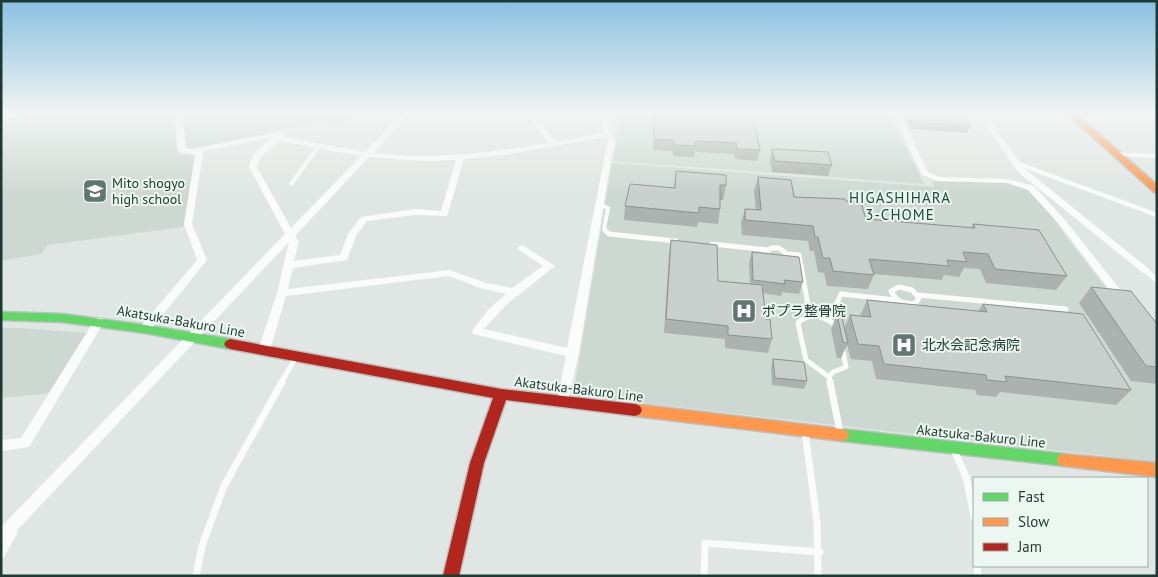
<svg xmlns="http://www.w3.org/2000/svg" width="1158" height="577" viewBox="0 0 1158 577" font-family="'PT Sans','Noto Sans JP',sans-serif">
<rect width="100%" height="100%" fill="#e0e6e3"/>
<path fill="#cdd8d3" d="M38 114H174L177 155 191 154 196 156 183 227 48 245 41 254 1 261V122Z
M184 114H354L339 124 316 121 287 129 280 128 275 132 194 149 186 148Z
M622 114H890L924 184 613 161Z
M612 163 935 187 932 181 1010 183 1028 189 1043 203 1068 239 1157 353V462L573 395Z
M1 328H21L88 333 52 393 1 398Z"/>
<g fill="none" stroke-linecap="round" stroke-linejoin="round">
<defs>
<path id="fast" d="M1 312 62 314 145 325 230 339 234 341 236 344 234 347 230 349 145 333 62 322 1 320Z
M842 429 1064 454 1069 455 1071 460 1069 465 1064 466 842 441 837 439 835 435 837 431Z"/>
<path id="slow" d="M1067 114H1076L1157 185V193L1154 192Z
M635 404 842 429 847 431 849 435 847 439 842 441 635 416 630 414 628 410 630 406Z
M1064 454 1157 463V477L1064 466 1059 465 1057 460 1059 455Z"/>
<path id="jam" d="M230 339 501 389 635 404 640 406 642 410 640 414 635 416 506 400 484 463 459 576H443L470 463 493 398 230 349 226 347 224 344 226 341Z"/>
</defs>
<use href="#fast" stroke="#b8c3bf" stroke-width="3"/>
<use href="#slow" stroke="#b8c3bf" stroke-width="3"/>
<use href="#jam" stroke="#b8c3bf" stroke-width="3"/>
<path stroke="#fafbfb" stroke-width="4" d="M193 151 283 133
M1016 163 1157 215
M291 184 318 147
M599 204 608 208 604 229 607 232"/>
<path stroke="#fafbfb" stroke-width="5" d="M606 231 609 234 676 241
M712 244 769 250
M768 251 771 248H779L787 254 799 255 810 316
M1146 271 1157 280
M899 287 912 290 919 298 915 304C902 303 897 302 891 291Z
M918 295 1066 309
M829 320 841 294 896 300
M829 377 833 372 846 367 842 346
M281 383 296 357
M830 383 829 377 806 360 798 323C810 311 825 317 837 326"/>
<path stroke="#fafbfb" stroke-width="7" d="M830 382 840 432
M805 432 817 522 818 576
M955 452 966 477 974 516
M1 555 14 532
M977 566 978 576
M196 576 202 546 224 486 282 382
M704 576 705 543 820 552"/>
<path fill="#fafbfb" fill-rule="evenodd" d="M10 114H25L1 120V116Z
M175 114H182L186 148 202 151 203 153 192 224 207 260 149 332H141L140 329 141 326 197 260 184 224 195 155 179 152 178 150Z
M402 114H409L373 153C432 160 490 153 548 143L527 114H534L555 142 603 133V114H610L611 134 616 140 611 160 579 353 567 405 563 407 559 405 557 402 566 356 473 334 472 331 489 309 506 294 480 288 449 276 286 296 270 350 268 353H260L258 350 277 293 289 242 6 542 1 544V527L285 234 249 167C250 163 251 158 254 155 258 148 276 134 283 134V137L365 152ZM605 137 608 140 567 348 484 329 505 306 555 266 522 245 517 248 519 250 543 266 512 288 486 283 450 270 288 289 293 268 347 260 357 234 367 221 415 215 447 216 464 159 504 155ZM279 141 361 156 291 228 257 167 261 157ZM369 157 426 161 456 160 441 211 415 209 361 217 348 234 340 255 294 261 299 242 295 236Z
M893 114H900L928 172 939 177 1007 179 1034 186 1065 220 1126 297 1127 299 1126 301H1118L1059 224 1028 190 1007 183 937 181 922 175Z
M978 114H985L1024 168 1149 269 1151 271 1149 273H1143L1018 172Z
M1113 152 1157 154V158L1116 156H1113Z
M99 318 103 319 104 322 29 447 1 451V440L21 438 95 319Z"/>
<use href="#fast" fill="#63d668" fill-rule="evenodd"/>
<use href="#slow" fill="#ff974d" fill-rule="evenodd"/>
<use href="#jam" fill="#b3261e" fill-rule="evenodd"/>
</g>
<path fill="#acb2af" d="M654 114H752L760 150 757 161 735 159 734 154 695 152 694 157 673 156V151L653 150Z
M903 114H963L971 126 967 133 911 129Z
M772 149 832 165 828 176 772 172 770 160Z
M676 171 726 185 723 200H720V209L718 224 698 222 697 227 624 220 625 206 674 188Z
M758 177 794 197 846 201 866 219 971 228 973 224 1067 276 1056 290 986 283 980 269 964 268 959 277 944 275 942 280 874 274 868 289 827 286 824 273 818 272 814 251H810L808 241 742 235 741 223 745 209 756 210 754 191Z
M671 240 718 281 750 284 749 263 752 252 803 282 799 294 782 292 781 296 763 293 766 319 772 339 768 353 725 348V339L664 333 669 254Z
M1091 287 1157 324V384L1131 381 1079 303Z
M867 300 978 311 983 304 1131 390 1116 405 1000 392 996 397 977 395 975 390 876 379 872 361 851 359 847 345 841 358H837L831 329 837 314 844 329 850 315 860 316Z
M773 359 807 381 804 389 772 385 771 367Z"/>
<path fill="#c8cfcc" stroke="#8c918f" d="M654 114H752L760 150 737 149 736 143 695 141 696 146 674 145V140L654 139Z
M909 114H963L971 126 914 122Z
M772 149 828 152 832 165 775 161Z
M676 171 726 175V185H720V209L699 207V213L625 206 630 184 675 188Z
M758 177 791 180 794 197 845 199 846 201 861 203 866 219 975 228 973 224 1039 230 1067 276 995 269 988 254 963 252 967 262 947 260 949 266 869 259 874 275 833 271 830 258H823L818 237H815L813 226 745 220V209L761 210Z
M671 240 717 245 718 281 762 285 766 319H770L772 339 728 335V326L666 319Z
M752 252 799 257 803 282 784 280 785 284 753 280Z
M1091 287 1131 291 1157 324V367L1146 366Z
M867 300 987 312 983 304 1083 314 1131 390 1005 376 1007 382 987 380 986 375 884 364 879 346 858 344 850 315 871 317Z
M837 314H841L848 343 843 342Z
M773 359 804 362 807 381 775 378Z"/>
<linearGradient id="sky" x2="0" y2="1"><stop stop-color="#89c0e2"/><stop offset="0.58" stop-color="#f1f4f2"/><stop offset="1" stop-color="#f1f4f2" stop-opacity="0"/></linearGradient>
<rect width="1158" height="195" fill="url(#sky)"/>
<defs>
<symbol id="school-square" viewBox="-11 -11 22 22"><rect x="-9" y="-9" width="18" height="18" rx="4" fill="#617670" stroke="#edf7f1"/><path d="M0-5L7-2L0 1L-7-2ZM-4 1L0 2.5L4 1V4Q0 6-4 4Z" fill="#fff"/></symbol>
<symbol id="hospital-square" viewBox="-11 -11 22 22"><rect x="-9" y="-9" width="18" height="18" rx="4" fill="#617670" stroke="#edf7f1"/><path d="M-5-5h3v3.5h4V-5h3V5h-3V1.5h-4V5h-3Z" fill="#fff"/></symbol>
</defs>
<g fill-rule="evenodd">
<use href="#school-square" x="81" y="177" width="28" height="28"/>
<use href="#hospital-square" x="730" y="297" width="28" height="28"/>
<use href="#hospital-square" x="890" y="331" width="28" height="28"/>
</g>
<g text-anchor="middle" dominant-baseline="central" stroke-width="4" stroke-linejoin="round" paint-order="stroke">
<g font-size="14" fill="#1d3a32" stroke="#edf7f1" text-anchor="start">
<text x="112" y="183">Mito shogyo<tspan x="112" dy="16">high school</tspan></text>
<text x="762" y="311">ポプラ整骨院</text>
<text x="922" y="345">北水会記念病院</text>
</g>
<g font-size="14" fill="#1d3a32" stroke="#edf7f1">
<text transform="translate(181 321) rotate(10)">Akatsuka-Bakuro Line</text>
<text transform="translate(579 389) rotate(7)">Akatsuka-Bakuro Line</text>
<text transform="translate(981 436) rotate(6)">Akatsuka-Bakuro Line</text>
</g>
<g font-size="15" letter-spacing="1" fill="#184e40" stroke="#edf7f1">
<text x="900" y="197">HIGASHIHARA<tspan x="900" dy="17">3-CHOME</tspan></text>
</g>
</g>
<rect width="1158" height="577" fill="none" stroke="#1d3a32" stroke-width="5"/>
<rect x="973" y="477" width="175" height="90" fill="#edf7f1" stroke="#9aaba5"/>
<rect x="983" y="493" width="25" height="8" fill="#63d668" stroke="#9aaba5"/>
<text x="1018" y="502" font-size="15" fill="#1d3a32">Fast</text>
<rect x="983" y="518" width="25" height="8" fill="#ff974d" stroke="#9aaba5"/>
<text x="1018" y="527" font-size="15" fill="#1d3a32">Slow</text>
<rect x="983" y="543" width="25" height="8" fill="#b3261e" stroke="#9aaba5"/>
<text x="1018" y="552" font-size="15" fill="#1d3a32">Jam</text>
</svg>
